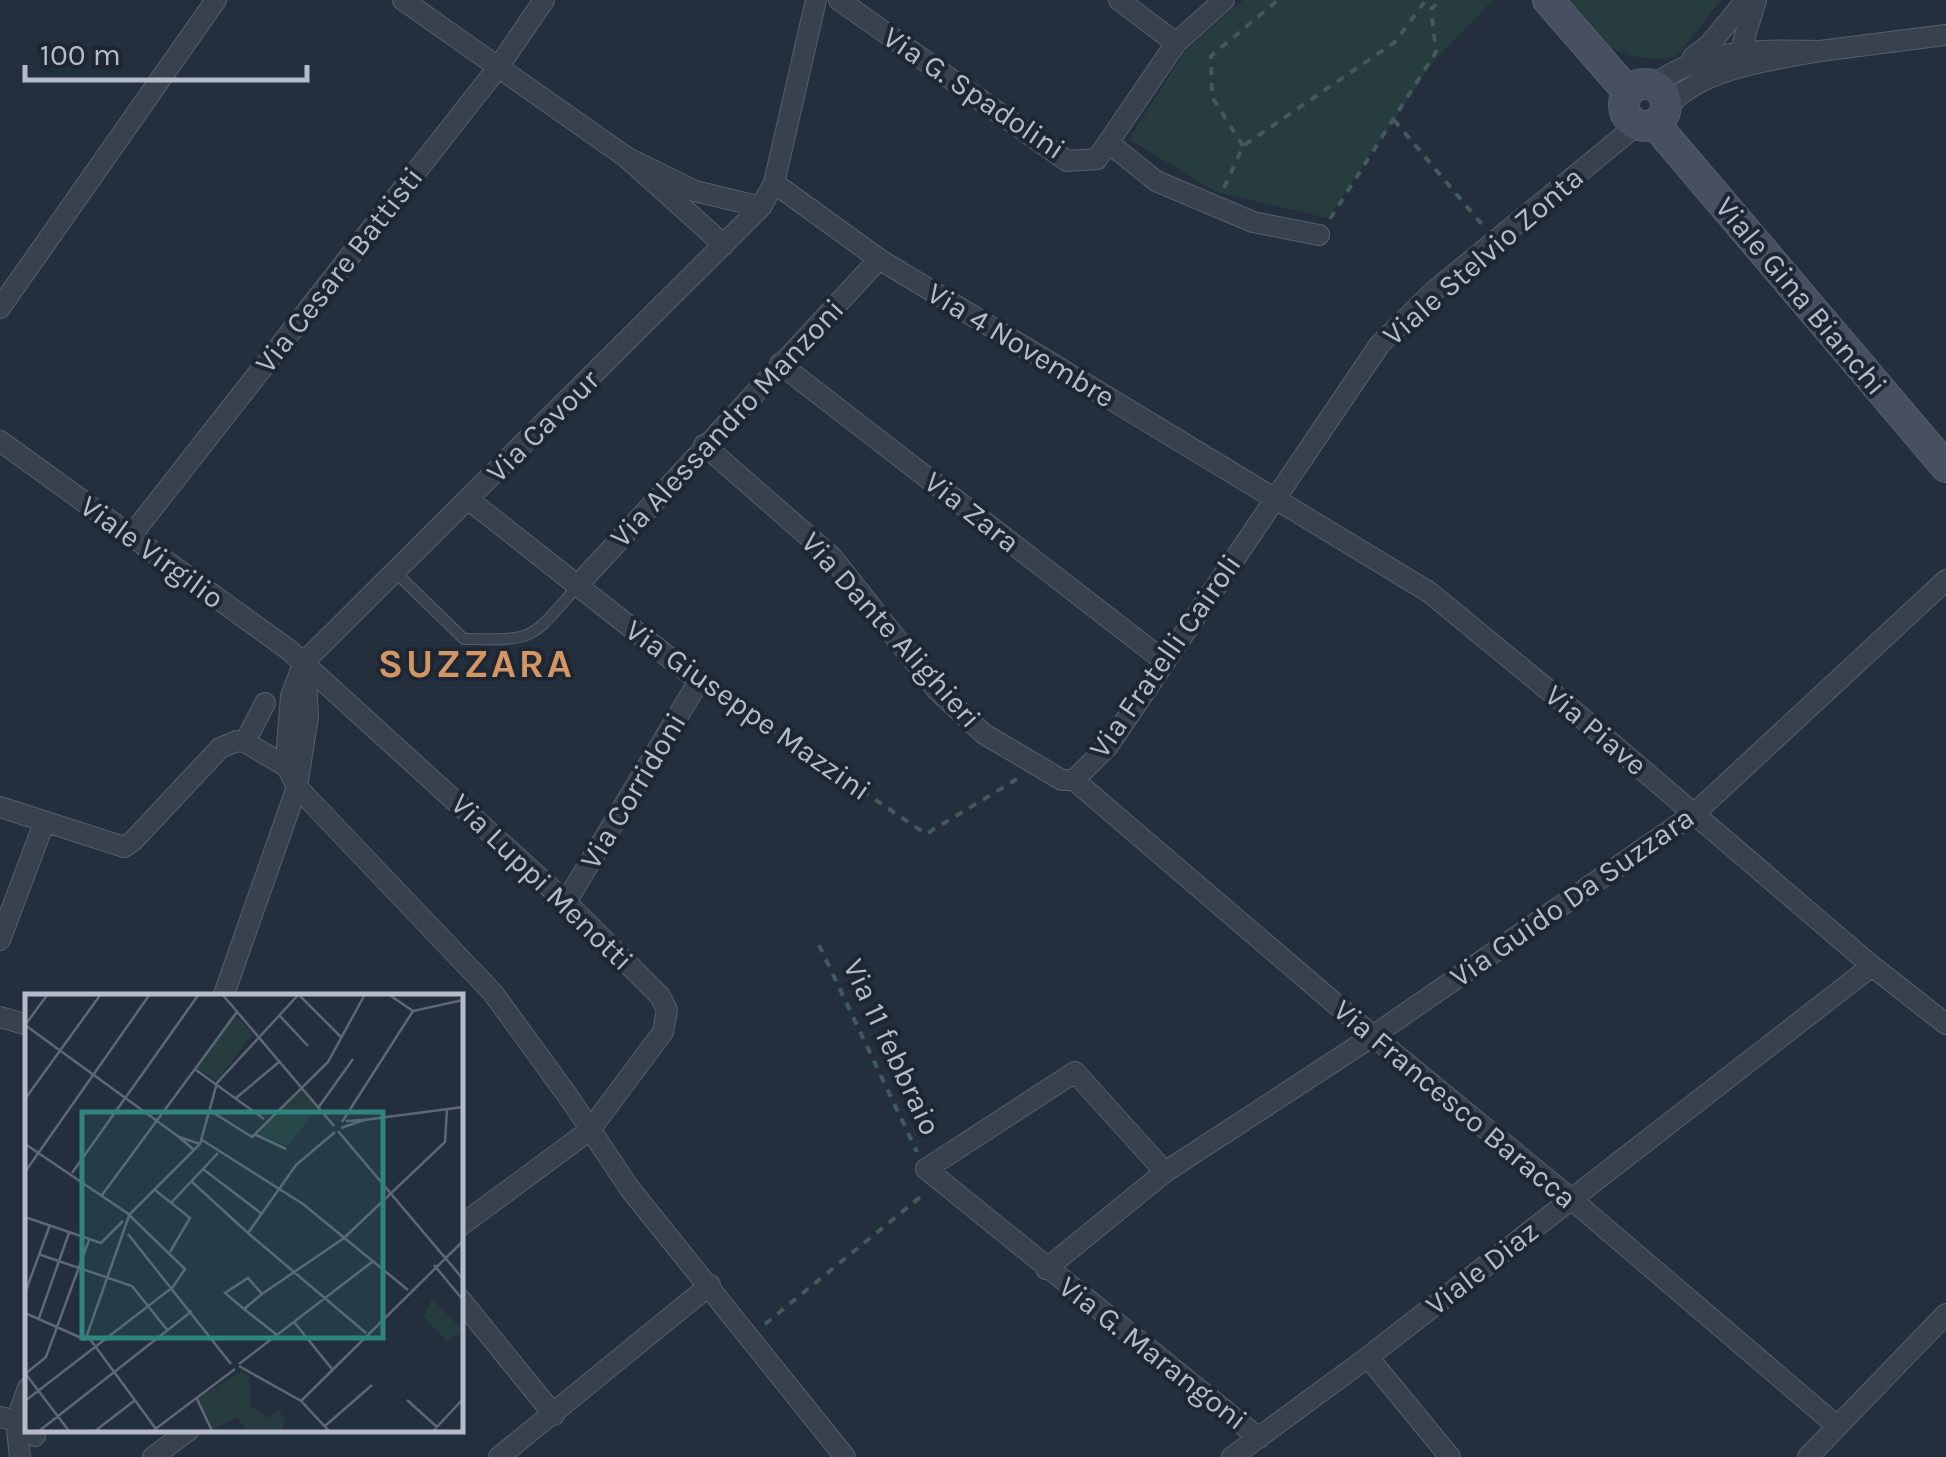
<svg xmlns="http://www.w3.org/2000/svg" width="1946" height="1457" viewBox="0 0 1946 1457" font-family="Karla,sans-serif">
<rect width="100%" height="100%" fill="#242f3e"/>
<path fill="#263c3f" d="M1243 0H1493L1432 63 1328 218 1216 192 1129 139 1185 51Z
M1566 0H1721L1678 55C1667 60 1659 59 1647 58 1604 55 1591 31 1566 0Z"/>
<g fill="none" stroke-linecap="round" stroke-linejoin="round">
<defs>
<path id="lane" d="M395 572 464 639C536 640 529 641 576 588"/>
<path id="street" d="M403 0 626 157
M816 0 774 183 761 207 304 662 291 696 287 746V767L297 787 493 993 570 1099 630 1189 845 1457
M839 0 1067 161 1097 159 1176 43 1224 0
M1119 0 1176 43
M1820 51 1946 35
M1693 57 1710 44 1746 0
M1733 59 1740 52 1756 0
M1653 85C1706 47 1758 50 1820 51 1773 60 1698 68 1667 108
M1109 143 1156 181 1253 222 1319 235
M774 183 879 259 1429 592 1575 712 1872 966 1946 1024
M724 245 626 157 695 191 761 207
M0 308 216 0
M780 364 1163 660
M0 441 289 650 566 902 660 996 667 1010 663 1032 590 1130 460 1226
M704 445 832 557 937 690 984 734 1062 780H1074L1108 746 1380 344 1434 291 1637 125
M469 500 699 681 566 902
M130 537 499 66 544 0
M576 587 879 259
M245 742 287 767
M245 742 265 703
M1074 780 1373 1036 1570 1198 1837 1426
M0 807 124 847 133 841 220 748 237 741 245 742
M0 940 44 823
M223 997 297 787 308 716 305 664
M0 1017 28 1025
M1165 1172 1373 1036 1695 813 1946 580
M1046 1269 1165 1172 1075 1072 926 1169 1259 1438
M460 1299 554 1415
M1368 1357 1450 1457
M0 1417 16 1421 35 1436
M20 1457 16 1421 28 1388
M153 1457 189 1430
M499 1457 710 1285
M1232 1457 1368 1357 1872 966
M1808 1457 1946 1314"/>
<path id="secondary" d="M1548 0 1628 92
M1624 105a21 21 0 1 1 42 0a21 21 0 1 1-42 0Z
M1655 124 1946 467"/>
</defs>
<use href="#lane" stroke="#565f6c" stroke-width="12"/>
<use href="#street" stroke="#565f6c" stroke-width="22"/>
<use href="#secondary" stroke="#565f6c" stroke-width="32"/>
<path stroke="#44595c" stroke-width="4" stroke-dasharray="8 8" stroke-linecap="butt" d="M1394 120 1484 227
M1243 146 1212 97 1211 56 1278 0
M1224 188 1243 146 1395 42 1426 0
M1330 219 1436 52 1431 9 1441 0
M716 692 926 834 1022 776
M819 945 917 1152
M765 1324 924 1194"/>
<use href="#lane" stroke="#38414e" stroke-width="10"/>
<use href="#street" stroke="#38414e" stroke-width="20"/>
<use href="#secondary" stroke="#465061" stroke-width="30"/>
</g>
<g text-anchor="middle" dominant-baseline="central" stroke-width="8" stroke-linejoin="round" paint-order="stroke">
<g font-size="30" fill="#b4bcc9" stroke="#1d2633">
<text transform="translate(974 93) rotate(34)">Via G. Spadolini</text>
<text transform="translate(1483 256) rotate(-41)">Viale Stelvio Zonta</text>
<text transform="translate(339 270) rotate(-52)">Via Cesare Battisti</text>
<text transform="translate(1801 296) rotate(50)">Viale Gina Bianchi</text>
<text transform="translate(1021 345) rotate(31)">Via 4 Novembre</text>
<text transform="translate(727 423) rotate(-47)">Via Alessandro Manzoni</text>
<text transform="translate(543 426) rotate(-45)">Via Cavour</text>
<text transform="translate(972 512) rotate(38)">Via Zara</text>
<text transform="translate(152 552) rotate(36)">Viale Virgilio</text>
<text transform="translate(891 630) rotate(48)">Via Dante Alighieri</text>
<text transform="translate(1165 656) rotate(-55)">Via Fratelli Cairoli</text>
<text transform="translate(748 710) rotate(35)">Via Giuseppe Mazzini</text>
<text transform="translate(1596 730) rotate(40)">Via Piave</text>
<text transform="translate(633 791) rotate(-59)">Via Corridoni</text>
<text transform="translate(542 882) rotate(44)">Via Luppi Menotti</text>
<text transform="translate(1572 897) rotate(-35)">Via Guido Da Suzzara</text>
<text transform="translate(892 1047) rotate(65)">Via 11 febbraio</text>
<text transform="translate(1455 1104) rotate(40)">Via Francesco Baracca</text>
<text transform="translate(1482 1268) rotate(-38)">Viale Diaz</text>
<text transform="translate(1153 1353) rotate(38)">Via G. Marangoni</text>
</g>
<g font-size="40" font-weight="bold" letter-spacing="2.5" fill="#d59563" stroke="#1d2633">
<text x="476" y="663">SUZZARA</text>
</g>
</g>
<g transform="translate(25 994)">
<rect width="438" height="438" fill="#242f3e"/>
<path d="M208 19 228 40 192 87 171 74ZM277 94 292 114 263 152 232 140ZM407 305 437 335V338L422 347 398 322ZM216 378 224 382 226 412 244 424 253 416 260 425 257 437H222L212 423 187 436 173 404Z" fill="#263c3f"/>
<path fill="none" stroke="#5e6776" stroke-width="2.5" d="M197 0 309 132M311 0H344M363 0 388 17M274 1 317 44M254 21 283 52M0 31 154 143M0 31 23 0M171 76 239 125M211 104 254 68M0 105 76 0M293 114 328 65M184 116 227 143 303 68 339 2M339 126 438 113M317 128 388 17 438 6M316 134 339 126 321 127M313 137 438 285M229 140 261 155M177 146 278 210 383 296M0 150 102 219 160 275 148 293 0 407M169 156 154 143 175 150M178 175 237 220M0 178 125 0M47 179 174 0M166 187 223 239 271 171 310 138M130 196 165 224 145 258M77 201 212 18M146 209 193 159M104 221 175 150 192 89 274 0M104 222 62 341 131 435M0 223 76 249 98 227M223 239 341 339M103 240 206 370M13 260 107 292 143 337M409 271 438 306M0 299 25 231M237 300 319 244 420 148 422 115M219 315 237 300 223 284 200 299 219 315 252 341M0 319 61 346M14 324 44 239M269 328 307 375M214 370 347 268M214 372 276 407 304 437M0 379 44 437M0 380 21 363 64 246M172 405 187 437M382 406 412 433M276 407 438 247M300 432 347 391M129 436 210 375M14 437 167 317M70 437 109 407M408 437 438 405"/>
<path fill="#308480" fill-opacity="0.15" stroke="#308480" stroke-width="5" d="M57 118H358V344H57Z"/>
<rect width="438" height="438" fill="none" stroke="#b4bcc9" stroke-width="5"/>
</g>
<path d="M25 65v15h282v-15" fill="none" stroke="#b4bcc9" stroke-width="5"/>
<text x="40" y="65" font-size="30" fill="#b4bcc9" stroke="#1d2633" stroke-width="8" paint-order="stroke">100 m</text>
</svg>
